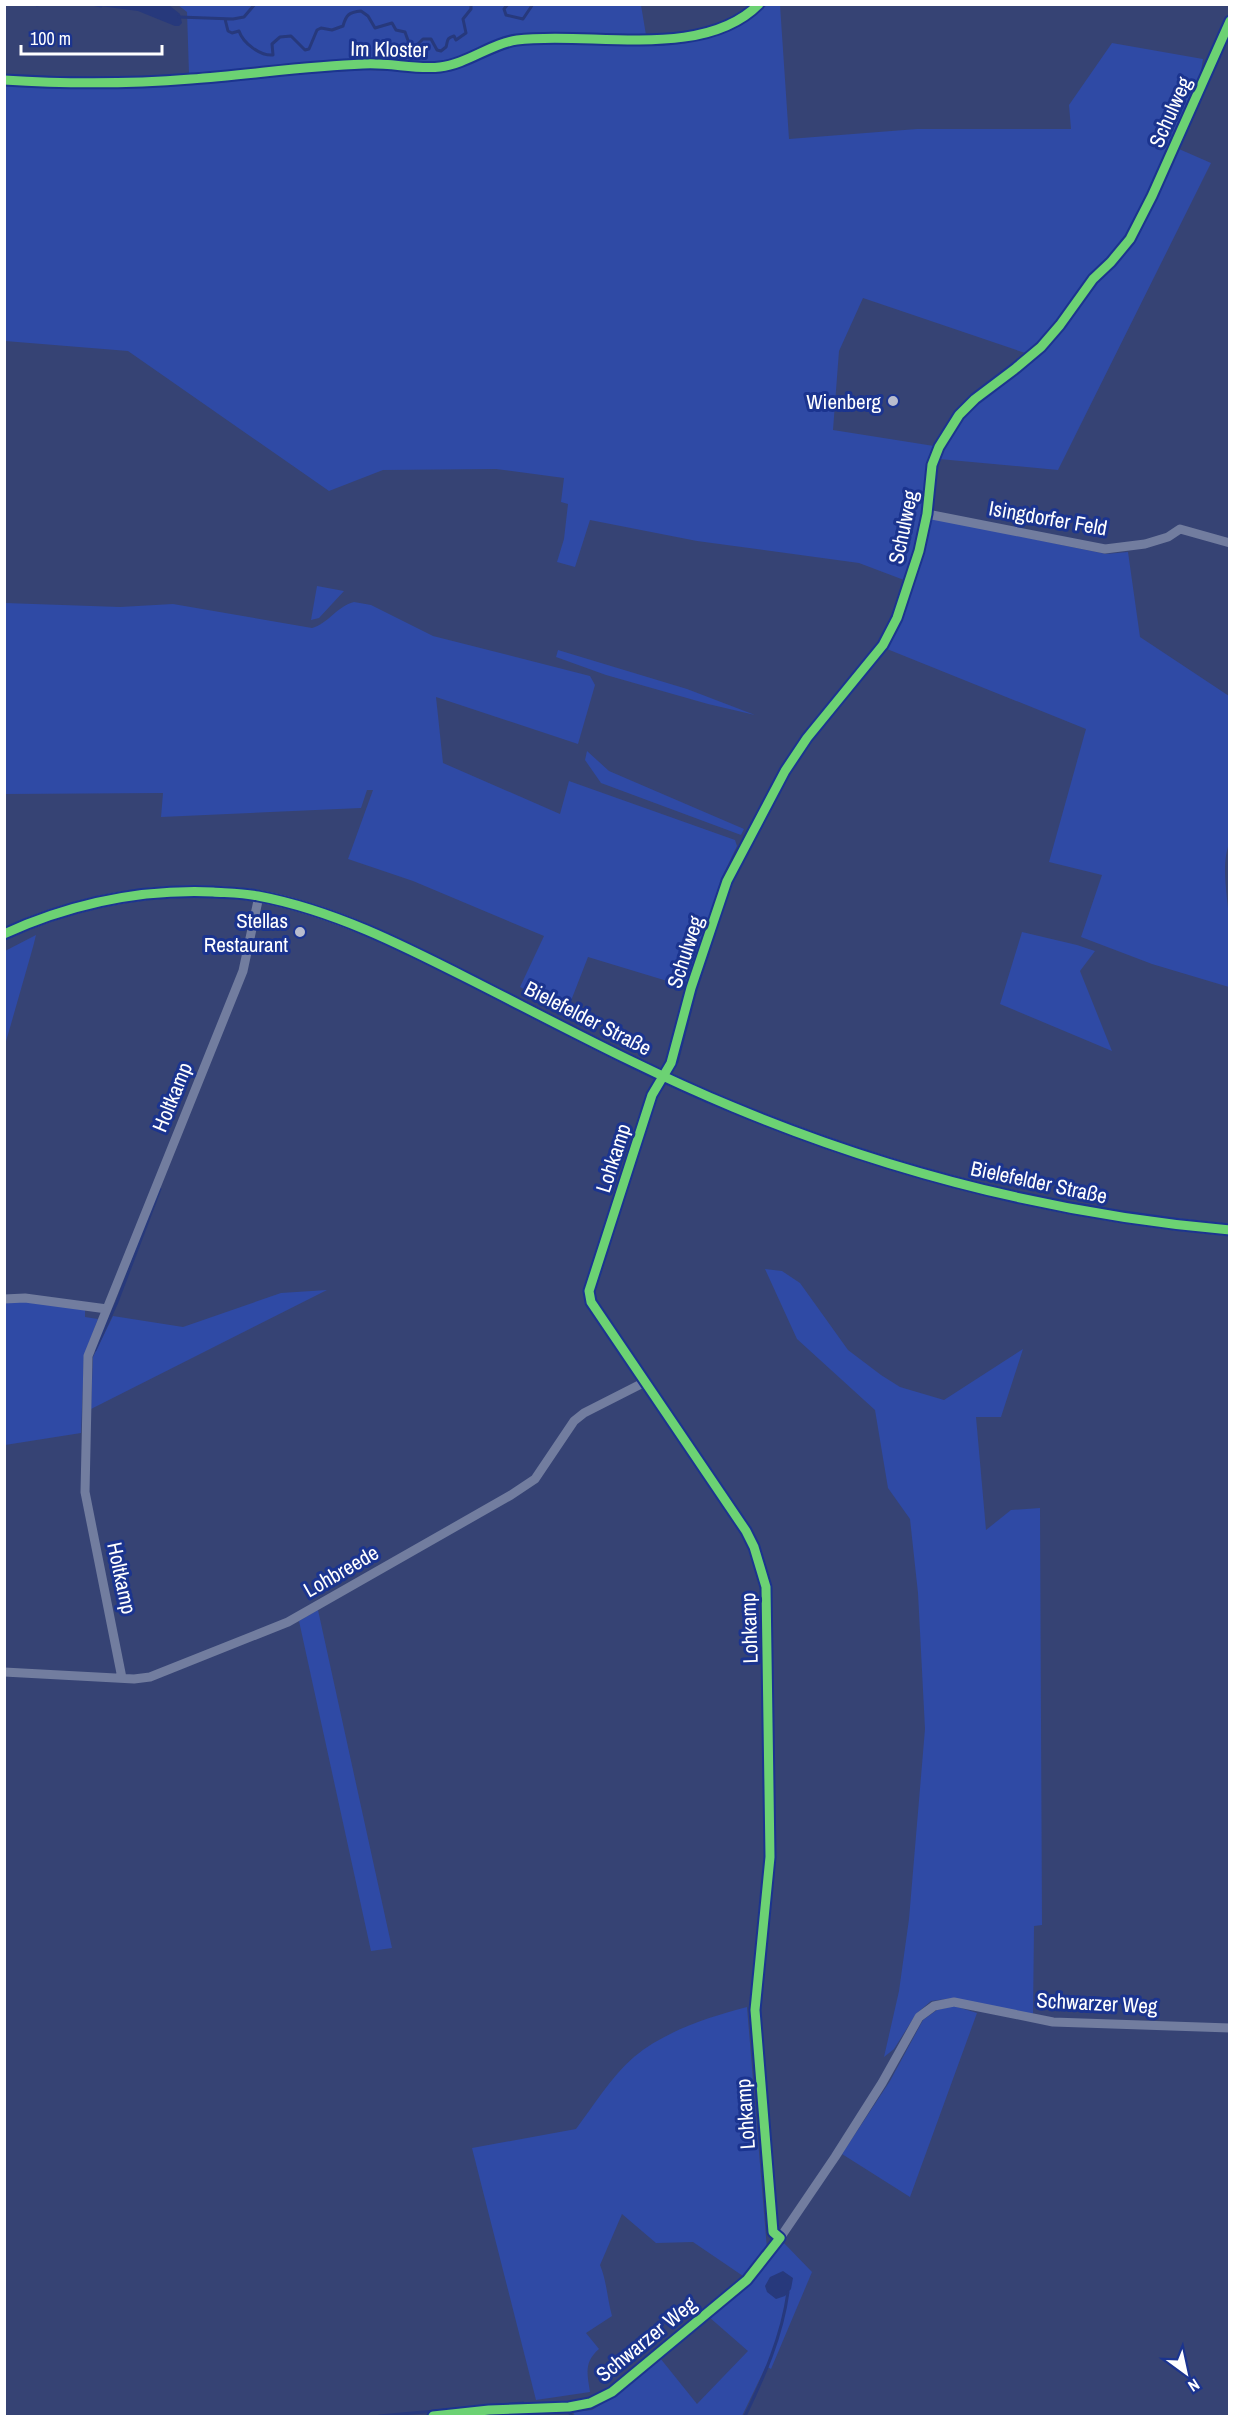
<svg xmlns="http://www.w3.org/2000/svg" width="1234" height="2421" viewBox="0 0 1234 2421" font-family="'Archivo Narrow',sans-serif">
<rect width="100%" height="100%" fill="#364374"/>
<path fill="#2f4aa5" d="M178 5H641L646 35 515 37 451 62 439 63 363 59 189 74 187 12Z
M767 5H780L789 139 917 129H1071L1069 105 1112 43 1203 59 1199 83 1128 238 1058 323 1028 354 863 298 839 351 833 430 934 446 927 471 918 536 904 580 859 563 697 541 590 520 575 567 557 562 564 539 568 504 561 502 564 478 496 469 383 470 329 491 128 351 5 341 4 84 83 88 364 70 441 72 455 70 518 44 670 43 706 37 726 31 752 18Z
M1179 149 1211 163 1058 470 939 459 951 433 961 418 978 402 1020 371 1052 340 1099 278 1134 241Z
M932 518 1106 554 1128 552 1140 637 1229 696 1230 841C1220 865 1228 896 1229 921 1231 942 1229 965 1229 987L1152 964 1081 937 1102 875 1049 862 1086 729 887 649 901 620Z
M317 586 344 591 319 618 311 620Z
M354 602 371 605 433 636 590 676 595 685 578 744 436 697 443 763 560 814 569 781 735 840 737 846 721 879 687 987 588 957 567 1011 520 987 544 936 413 881 348 859 373 790H367L361 808 161 817 163 793 5 794V603L120 607 173 604 312 628C329 623 336 607 354 602Z
M558 650 687 689 755 715 708 704 606 675 556 657Z
M587 751 609 771 744 829 741 835 601 783 585 760Z
M1022 932 1077 945 1095 951 1080 971 1112 1051 1000 1004Z
M36 935 33 947 5 1045V951Z
M765 1269 782 1271 800 1283 848 1350 881 1375 900 1387 944 1400 1023 1349 1001 1417H976L986 1530 1011 1510 1040 1508 1042 1925 1034 1926 1033 2016 953 1998 931 2001 916 2014 894 2049 884 2057 899 1991 909 1919 925 1729 918 1593 910 1519 888 1488 875 1410 797 1339Z
M327 1290 91 1409 93 1357 113 1316 183 1327 281 1293Z
M25 1301 85 1310V1317L98 1319 84 1356 81 1433 5 1445 4 1302Z
M318 1610 392 1948 371 1951 299 1621Z
M954 2006 977 2013 910 2197 842 2154 890 2081 923 2020 937 2010Z
M747 2007 767 2249 743 2276 693 2242 656 2243 622 2214 600 2265C607 2282 607 2298 612 2316L586 2333 599 2349C584 2362 587 2373 590 2392L536 2400 472 2148 576 2129C594 2105 611 2077 634 2057 665 2031 709 2017 747 2007Z
M783 2242 812 2272 771 2369 766 2366 742 2416H575L573 2412 592 2410 613 2397 660 2358 697 2404 748 2351 709 2317 751 2283Z"/>
<path fill="#27397c" d="M105 5 170 6 180 14 182 23 179 26H175L138 11 100 6Z
M783 2271 793 2278 791 2289 785 2296 776 2299 767 2292 765 2286 770 2277Z"/>
<g fill="none" stroke-linecap="round" stroke-linejoin="round">
<path stroke="#27397c" stroke-width="3" d="M92 4 101 6
M508 4 504 9 506 15 523 19 533 4
M37 5 40 4
M179 17 233 19 244 17 255 4
M225 19 228 31 232 33 239 31C243 43 260 56 273 55L272 44 280 37 291 36 305 50 309 49 317 30 321 28 332 30 343 26C346 15 349 12 361 11L368 16 375 28 392 23 396 30 405 32 410 46 414 48 423 39H431L437 50 441 51 446 47C448 41 446 38 454 36L456 40 466 33 463 19 471 9V4
M677 1062 696 989 714 935
M95 1350 117 1302 160 1189
M569 2412 572 2416
M379 2416 523 2403
M745 2416C764 2377 782 2336 788 2292"/>
<path stroke="#727d9f" stroke-width="9" d="M4 80C67 84 129 84 191 79 248 75 306 66 363 64 389 62 415 70 440 67 467 64 492 43 517 40 590 31 703 61 759 4
M927 514 1105 549 1145 544 1168 537 1180 529 1230 543
M4 1299 25 1298 107 1309
M4 1672 134 1679 150 1677 288 1622 511 1495 535 1479 574 1421 584 1413 645 1382
M122 1678 85 1492 88 1356 243 971 259 896
M780 2238 773 2232 755 2010 770 1857 766 1587 754 1547 746 1531 591 1302 589 1291 652 1095 671 1063 691 988 727 881 785 771 807 738 883 645 897 618 919 551 927 514 932 465 939 447 959 415 975 399 1016 368 1041 347 1060 325 1093 279 1111 262 1130 239 1152 196 1230 21
M433 2416 489 2410 569 2407 590 2403 612 2392 747 2280 780 2238 835 2157 882 2083 919 2017 934 2006 954 2002 1053 2022 1230 2028"/>
<path stroke="#727b9f" stroke-width="12" d="M4 934C70 904 141 889 213 892 228 893 243 893 258 896 333 910 402 945 469 979 556 1023 643 1070 733 1107 891 1173 1059 1215 1230 1230"/>
<defs>
<path id="cycleway" d="M4 80C67 84 129 84 191 79 248 75 306 66 363 64 389 62 415 70 440 67 467 64 492 43 517 40 590 31 703 61 759 4
M4 934C70 904 141 889 213 892 228 893 243 893 258 896 333 910 402 945 469 979 556 1023 643 1070 733 1107 891 1173 1059 1215 1230 1230
M433 2416 489 2410 569 2407 590 2403 612 2392 747 2280 780 2238 773 2232 755 2010 770 1857 766 1587 754 1547 746 1531 591 1302 589 1291 652 1095 671 1063 691 988 727 881 785 771 807 738 883 645 897 618 919 551 927 514 932 465 939 447 959 415 975 399 1016 368 1041 347 1060 325 1093 279 1111 262 1130 239 1152 196 1230 21"/>
</defs>
<use href="#cycleway" stroke="#1b348f" stroke-width="13"/>
<use href="#cycleway" stroke="#6cd273" stroke-width="9"/>
</g>
<g fill="#b9bdce" stroke="#1b348f" stroke-width="2">
<circle cx="893" cy="401" r="6"/>
<circle cx="300" cy="932" r="6"/>
</g>
<g text-anchor="middle" dominant-baseline="central" stroke-width="6" stroke-linejoin="round" paint-order="stroke">
<g font-size="21" fill="#fff" stroke="#1b348f">
<text transform="translate(389 49) rotate(1)">Im Kloster</text>
<text transform="translate(1170 112) rotate(-66)">Schulweg</text>
<text transform="translate(1048 518) rotate(10)">Isingdorfer Feld</text>
<text transform="translate(903 527) rotate(-78)">Schulweg</text>
<text transform="translate(685 952) rotate(-72)">Schulweg</text>
<text transform="translate(588 1018) rotate(27)">Bielefelder Straße</text>
<text transform="translate(172 1097) rotate(-68)">Holtkamp</text>
<text transform="translate(613 1158) rotate(-72)">Lohkamp</text>
<text transform="translate(1039 1182) rotate(12)">Bielefelder Straße</text>
<text transform="translate(341 1571) rotate(-30)">Lohbreede</text>
<text transform="translate(122 1578) rotate(78)">Holtkamp</text>
<text transform="translate(749 1628) rotate(-92)">Lohkamp</text>
<text transform="translate(1097 2003) rotate(3)">Schwarzer Weg</text>
<text transform="translate(745 2114) rotate(-94)">Lohkamp</text>
<text transform="translate(646 2339) rotate(-39)">Schwarzer Weg</text>
</g>
<g font-size="21" fill="#fff" stroke="#1b348f" text-anchor="end">
<text x="881" y="401">Wienberg</text>
<text x="288" y="920">Stellas<tspan x="288" dy="24">Restaurant</tspan></text>
</g>
</g>
<rect width="1234" height="2421" fill="none" stroke="#ffffff" stroke-width="12"/>
<g transform="translate(1186 2373) rotate(147)" stroke="#1b348f" stroke-width="4.5" paint-order="stroke">
<path d="M0-4.5L10 22L0 15L-10 22Z" fill="#ffffff"/>
<text y="-9" font-size="16" font-weight="bold" text-anchor="middle" fill="#ffffff">N</text>
</g>
<path d="M21 45v9h141v-9" fill="none" stroke="#ffffff" stroke-width="3"/>
<text x="30" y="45" font-size="18" fill="#ffffff" stroke="#1b348f" stroke-width="4.5" paint-order="stroke">100 m</text>
</svg>
